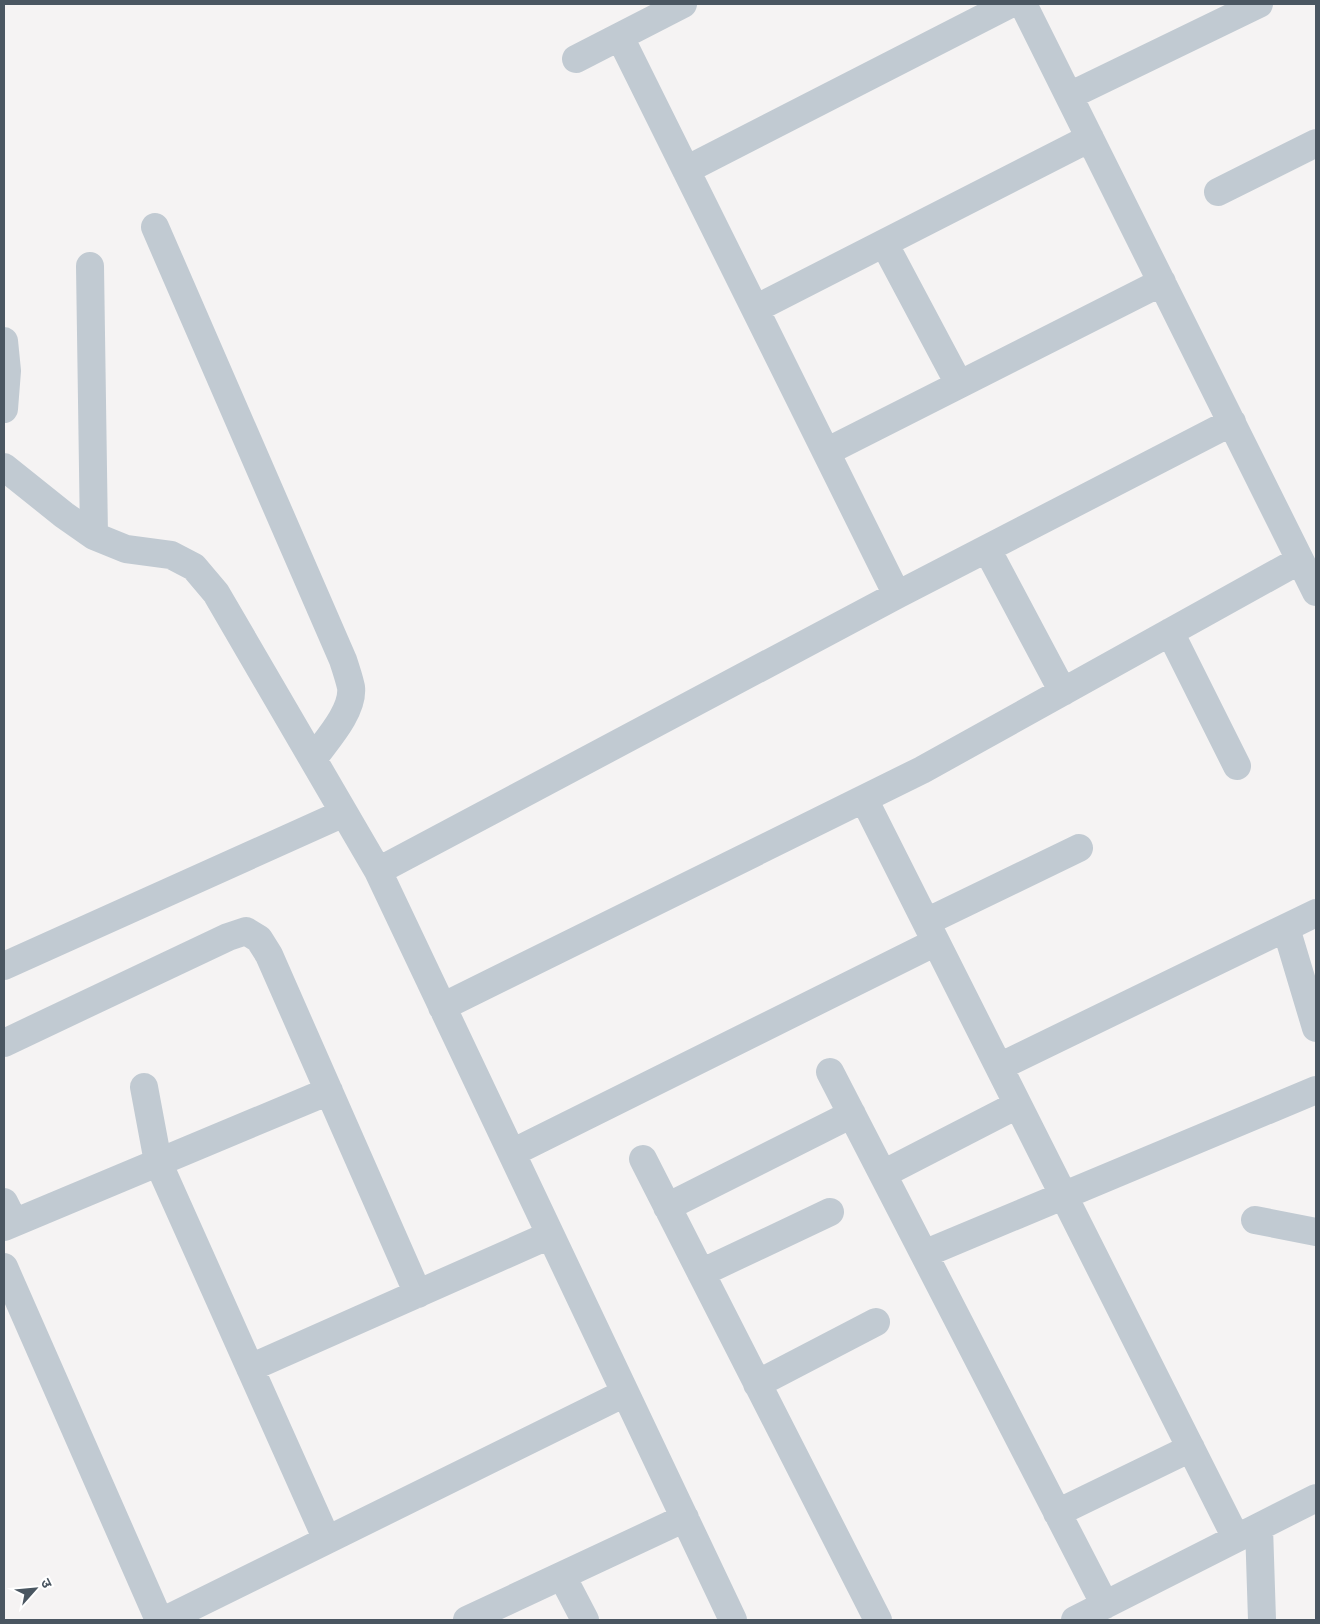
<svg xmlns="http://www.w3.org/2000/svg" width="1320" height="1624" viewBox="0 0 1320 1624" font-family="Figtree,'Noto Sans Devanagari',sans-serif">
<rect width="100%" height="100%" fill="#f5f3f3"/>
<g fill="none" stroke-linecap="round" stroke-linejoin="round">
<path stroke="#c1cad2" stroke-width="28" d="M1023 4 1316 592
M620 37 897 595
M576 59 683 4
M1069 96 1259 4
M686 170 1010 4
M1218 192 1316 143
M155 227 343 660C346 669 349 678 351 687 354 711 326 741 313 759
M884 243 959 384
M90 266 94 536
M755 309 1090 138
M4 341 7 371 4 409
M826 452 1162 282
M4 467 64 515 94 536 126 549 171 555 194 567 216 593 378 871 733 1620
M987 549 1063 692
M1170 632 1237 766
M864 799 1236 1538
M378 871 897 595 1232 422
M926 922 1079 848
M1286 928 1316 1028
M4 966 344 813
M442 1007 922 770 1300 560
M4 1043 228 937 246 931 259 939 269 955 418 1294
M999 1067 1316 913
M830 1072 1105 1605
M144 1087 158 1162 327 1540
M512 1153 936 942
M643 1159 878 1620
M883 1174 1017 1105
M4 1202 14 1222
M667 1207 852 1114
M1255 1220 1316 1232
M4 1227 329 1091
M924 1254 1316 1090
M4 1267 159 1620
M701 1273 830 1212
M250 1368 550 1235
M757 1384 876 1322
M1057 1513 1191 1448
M1259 1527 1262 1620
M562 1576 585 1620
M165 1620 625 1393
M467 1620 685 1518
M1075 1620 1316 1498"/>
</g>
<rect width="1320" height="1624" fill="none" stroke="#4a5661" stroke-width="10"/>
<g transform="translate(35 1589) rotate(63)" stroke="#ffffff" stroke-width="4" paint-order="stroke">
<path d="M0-4L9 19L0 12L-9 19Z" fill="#4a5661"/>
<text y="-8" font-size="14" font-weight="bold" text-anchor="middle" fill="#4a5661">उ</text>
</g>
</svg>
